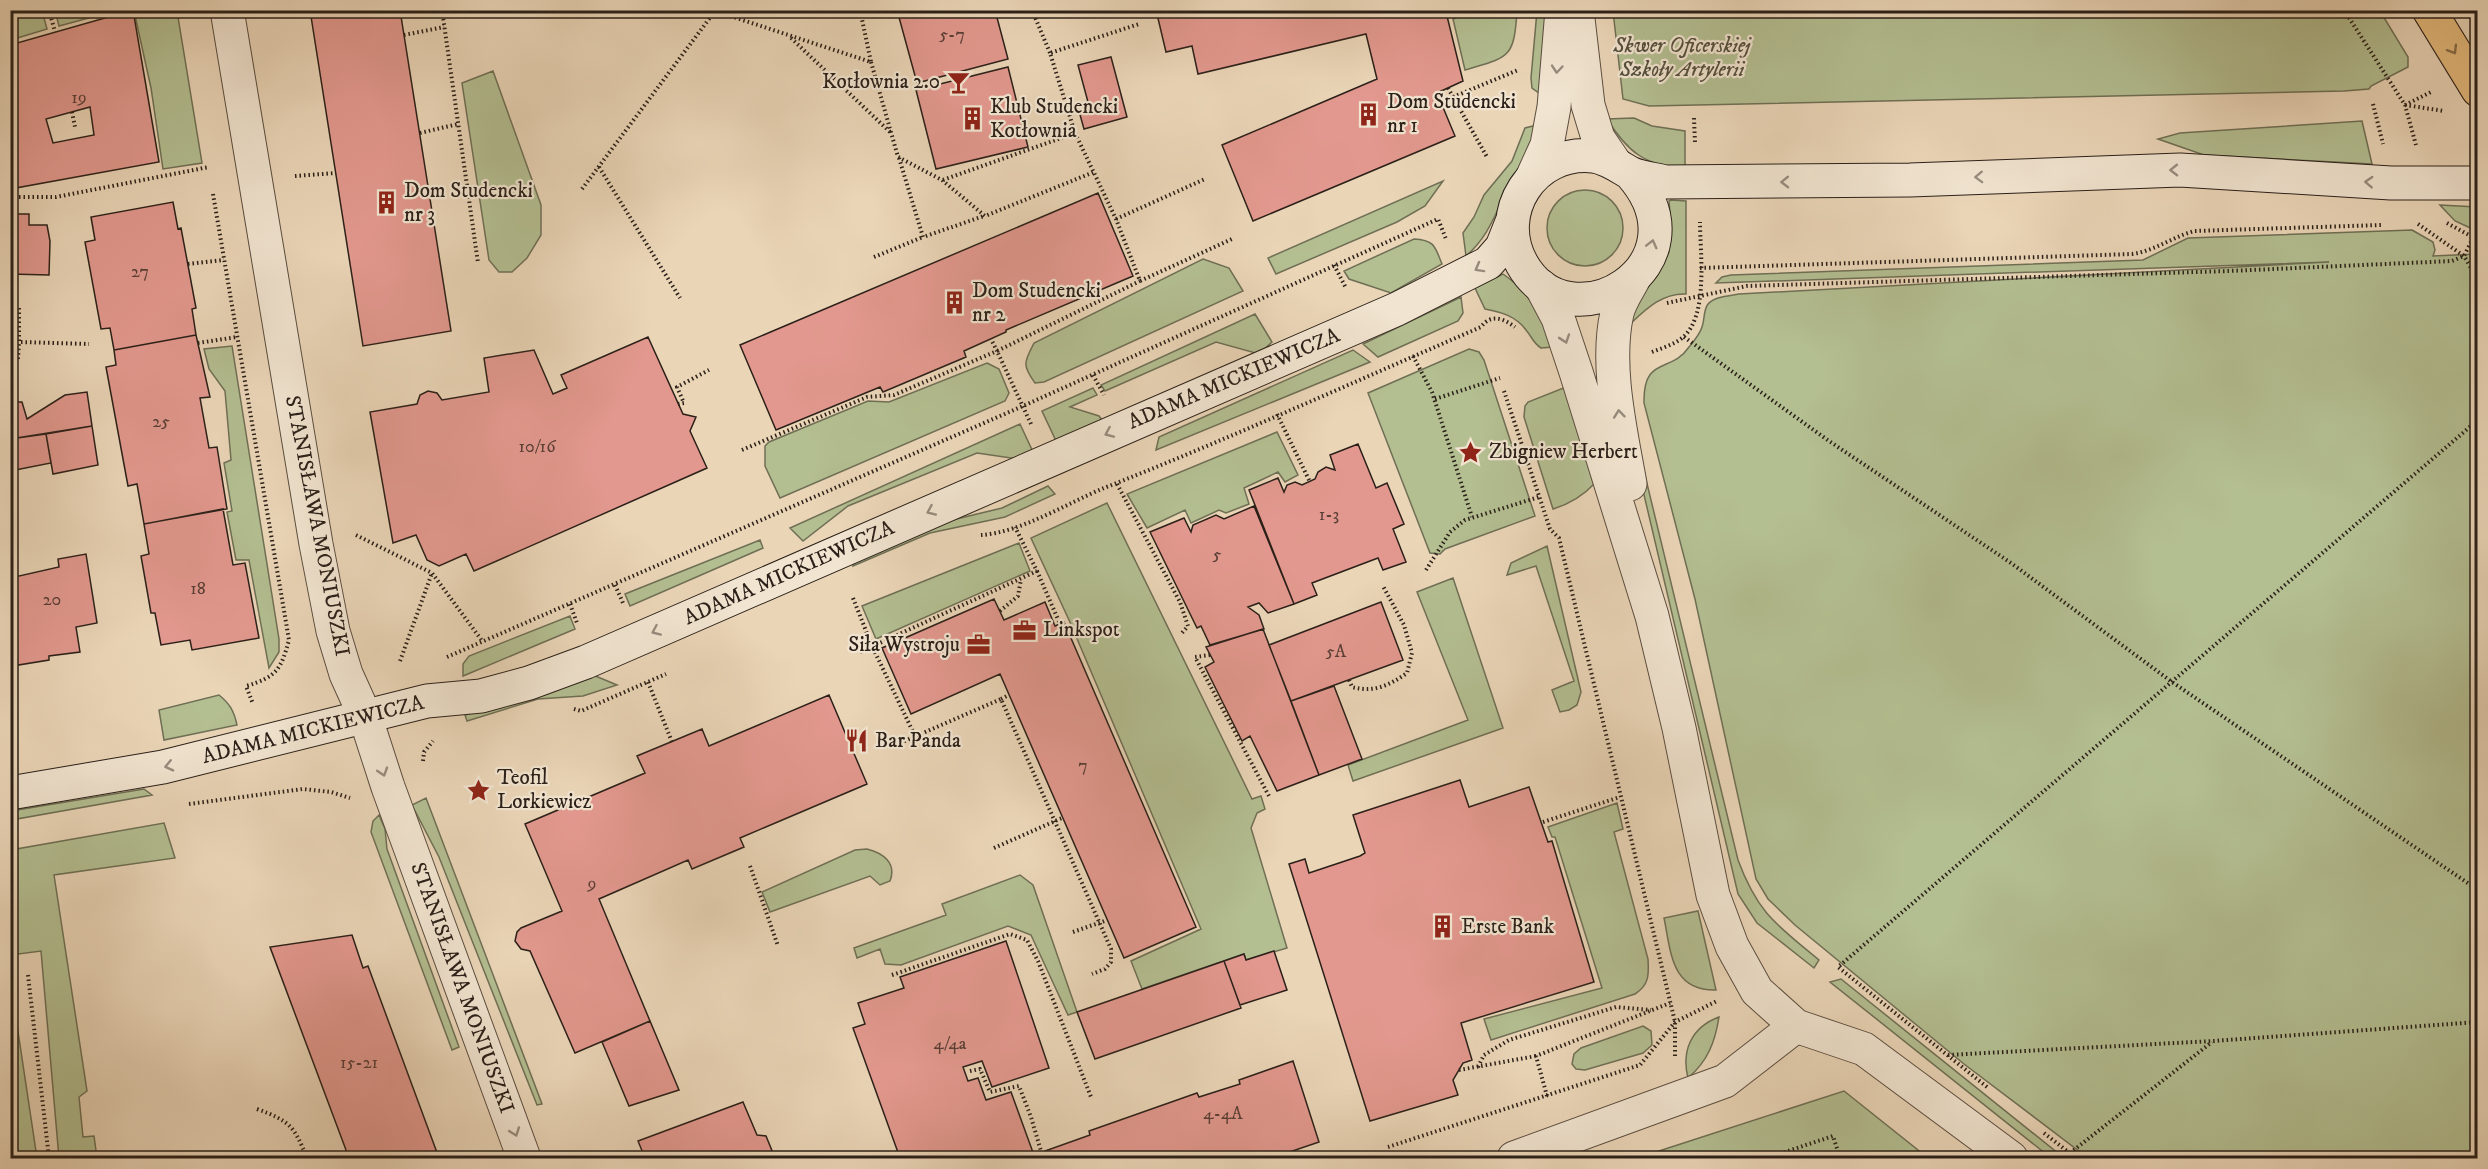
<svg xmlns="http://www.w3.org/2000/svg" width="2488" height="1169" viewBox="0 0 2488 1169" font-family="'IM FELL DW Pica',serif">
<rect width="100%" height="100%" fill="#ead5b7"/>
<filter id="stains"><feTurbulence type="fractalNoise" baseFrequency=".00333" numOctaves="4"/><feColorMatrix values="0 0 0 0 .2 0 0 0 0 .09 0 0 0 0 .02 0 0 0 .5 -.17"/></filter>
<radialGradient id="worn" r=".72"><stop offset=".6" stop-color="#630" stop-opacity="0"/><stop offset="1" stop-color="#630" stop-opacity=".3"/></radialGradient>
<path fill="#b3be91" stroke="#6f6f55" stroke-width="1.5" d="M11 10 42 11 47 29 11 40Z
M55 10H115V11L59 26Z
M134 11H177L202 163 163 169 151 88Z
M1460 11H1517C1514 59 1509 57 1465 70L1453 19 1461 16Z
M1537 11H1546L1539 93 1532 88 1531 78Z
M1613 11H2380L2408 57V67L2371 86 2369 89 2344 91 1649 106 1623 99Z
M493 71 541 205V235L527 258 512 272H499L489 260 462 83Z
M1634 118 1652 126 1685 131V167C1645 167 1627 151 1607 119Z
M2362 121 2372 164 2204 155 2158 139 2180 133Z
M1537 125C1532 152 1517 169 1506 193 1494 217 1487 238 1466 256L1463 233 1474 217 1484 195 1512 161 1525 128Z
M1443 181 1425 206 1397 222 1276 274 1268 258Z
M1547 228a38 38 0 1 1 76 0a38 38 0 1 1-76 0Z
M1671 200 1686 201V294C1661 293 1645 310 1628 326L1639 298 1657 276 1669 252 1671 226 1669 201Z
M2440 205 2477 207V231L2455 221Z
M2412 230 2433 242 2435 250 2433 256 2477 254V1158H2088L1964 1064 1795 925 1768 899 1756 879 1695 599 1644 403C1643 355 1671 374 1689 347 1694 341 1700 334 1702 327 1705 319 1703 311 1708 304 1715 296 1729 296 1739 294L2329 262 1716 283 1722 277 1731 275 2143 260 2188 238Z
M1414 239C1435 240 1435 247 1442 264L1391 293 1349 279 1344 271Z
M1203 259 1229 268 1243 291 1044 382 1035 383C1022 365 1024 362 1034 343Z
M1503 274C1531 293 1541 317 1553 347L1541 348C1533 343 1532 337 1526 330 1516 316 1501 312 1485 309L1475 288Z
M1461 297 1463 313 1458 321 1378 357 1363 344Z
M1255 314 1272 342 1259 354 1216 342 1105 391 1101 385Z
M232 346 279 639V652L269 668 249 560H236L227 512 232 511 224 463 231 460 225 391 209 369 204 349Z
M1469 349 1479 352 1484 360 1535 516 1445 549 1440 554 1430 553 1368 393Z
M1353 350 1370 362 1156 450 1159 437Z
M987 363 999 369 1009 393 1005 401 780 498 765 466V446L769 442 868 401 889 402Z
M1566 387 1595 483C1583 496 1570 504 1553 509L1524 417 1525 406 1528 402Z
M1093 388 1097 395 1070 407 1099 416 1102 420 1057 443 1042 411Z
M1020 424 1033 452 1018 459 977 453 848 506 803 541 790 528Z
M1277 432 1298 475 1285 482 1278 472 1244 488 1249 504 1226 513 1219 510 1191 523 1185 510 1147 528 1127 494Z
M1636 438 1738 860C1758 914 1777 925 1819 960L1814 968 1757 923 1738 894 1641 482Z
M1048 486 1055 494 1005 517 930 533 853 566 854 560 948 521 1002 508Z
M1107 503 1252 799 1261 796 1265 809 1257 813 1251 828 1287 948 1246 960 1244 954 1142 989 1131 961 1201 929 1069 620 1031 538Z
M760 540 763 548 630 606 625 594Z
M1019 543 1030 571 876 639 862 606Z
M1547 546 1581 692 1577 705 1569 710 1560 712 1552 690 1574 681 1536 566 1507 575 1511 563Z
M1453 578 1503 728 1353 781 1348 765 1468 720 1417 592Z
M570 616 575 629 463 676V664L469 656Z
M593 675 617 685 583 696 538 699 467 721 465 715 550 692Z
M219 695C230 704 234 711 237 725L164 740 159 710Z
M144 789 152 795 11 820V811Z
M426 798 542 1104 537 1105 439 857 412 805Z
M1617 803 1623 829 1614 832 1648 959C1649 975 1649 985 1635 994L1491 1040 1484 1019 1602 988 1555 837H1552L1548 827Z
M379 815 385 829 387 849 459 1047 452 1050 371 832 373 821Z
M164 823 175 858 54 875 87 1091 79 1097 83 1137 94 1136 97 1158H59L41 951 11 955V850Z
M867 849C883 853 897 863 890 881L880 885 870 876 770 912 762 892 855 850Z
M1020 875 1033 885 1077 1012 1068 1015 1031 935 1008 926 901 965 885 964 880 949 857 958 854 948 946 915 942 904Z
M1698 911 1716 990C1671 991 1671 952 1664 918Z
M1841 979 2064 1158H2051L1830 982Z
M11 985 37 1158H11Z
M1719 1017C1715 1042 1708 1061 1688 1078 1681 1050 1692 1027 1719 1017Z
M1643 1026 1651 1031 1652 1045 1643 1053 1585 1070 1576 1069 1572 1064 1574 1054 1581 1048Z
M1844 1091 1928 1158H1662L1659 1151Z"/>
<path fill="#e2988e" stroke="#2b2019" stroke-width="1.5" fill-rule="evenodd" d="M133 10 159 162 10 189V45ZM90 107 94 135 53 143 46 119Z
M310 10H400L451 331 363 346Z
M897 10H995L1008 59 917 83Z
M1156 10H1453L1454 12 1447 16 1463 81 1437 93 1455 136 1253 221 1222 145 1377 79 1366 34 1198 74 1192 46 1166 52Z
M1111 57 1127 117 1084 129 1077 104 1088 102 1078 65Z
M1008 67 1028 147 936 169 916 90Z
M1098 193 1133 276 1006 330V332L964 351 966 357 883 392 880 387 776 430 740 345Z
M173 202 178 229 181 228 196 308 192 309 196 335 114 350 110 328 101 329 85 242 95 240 91 217Z
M10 214H29V225H47L50 241 49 275 10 274Z
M196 335 210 397 200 398 209 448 217 447 227 509 144 524 137 484 128 486 106 367 116 365 114 350Z
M648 337 683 414 696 417 690 431 707 468 474 571 466 554 439 566 427 560 416 535 393 543 370 412 417 404 420 395 428 391 437 393 442 400 489 392 484 358 534 350 553 394 567 388 561 375Z
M87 392 92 426 10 439V402H22L27 419 65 395Z
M92 426 98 465 53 474 46 434Z
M46 434 51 463 10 471V439Z
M1358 444 1376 488 1387 483 1404 524 1393 529 1406 562 1383 570 1378 558 1312 583 1317 595 1294 604 1249 490 1278 478 1284 492 1287 485 1295 482 1302 485 1315 479 1318 472 1326 467 1335 470 1330 455Z
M1254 506 1294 604 1268 613 1259 603 1248 607 1259 615 1264 629 1210 645 1201 626 1197 628 1150 532 1184 518 1191 532 1193 525 1216 515 1224 519Z
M223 509 233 565 245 563 259 638 192 650 190 640 161 645 155 613H151L141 556 149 554 144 524Z
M86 554 97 623 76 627 80 652 49 656V660L12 666 10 578 59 567 58 559Z
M994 599 1004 620 1045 602 1055 626 1064 622 1196 927 1124 958 1000 674 911 714 882 648Z
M1381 602 1403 660 1291 701 1269 645Z
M1263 629 1319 775 1277 791 1250 736 1242 741 1205 667 1214 662 1206 647Z
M1334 686 1362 759 1319 775 1291 701Z
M829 695 867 784 740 838 744 847 692 869 688 860 599 899 650 1021 575 1053 530 951 521 949 515 941 517 932 521 928 562 911 525 824 645 773 637 756 702 729 709 746Z
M1460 780 1469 807 1529 787 1548 842 1552 841 1594 982 1461 1023 1472 1060 1463 1063 1453 1080 1458 1095 1370 1121 1289 864 1305 859 1309 873 1360 856 1365 853 1353 815Z
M352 935 363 968 368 966 439 1158H349L270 947Z
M1006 941 1049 1068 992 1087 982 1061 963 1067 968 1081 978 1078 986 1100 1011 1092 1035 1158H900L853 1028 865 1024 858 1003 904 988 900 977Z
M1274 951 1287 990 1240 1005 1224 961 1244 954 1246 960Z
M1224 961 1241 1008 1095 1059 1077 1012Z
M650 1021 679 1090 629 1106 602 1042Z
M1293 1061 1319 1142 1272 1158H1047L1045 1151 1090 1135 1089 1131 1197 1093 1199 1097 1240 1084 1239 1080Z
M743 1102 757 1135 766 1136 775 1158H645L638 1141Z"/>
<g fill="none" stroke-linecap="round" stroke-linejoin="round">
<defs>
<path id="street" d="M227 10 316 544 333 631 346 674 365 716 388 787 524 1158
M1577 10 1588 105 1598 138 1615 163
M1532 178 1547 145 1554 107 1562 10
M1541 286 1558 318 1576 372 1652 616 1679 728 1713 895 1732 946 1757 991 1796 1026 1864 1049 2011 1158
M1630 484C1621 432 1605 366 1617 313 1620 301 1627 291 1633 280
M1514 1158 1725 1081 1796 1026"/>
<path id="secondary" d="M1631 174C1711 265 1570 349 1522 264 1493 213 1533 150 1593 156 1607 158 1618 166 1630 173 1640 178 1654 179 1665 182L1910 180 2180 170 2391 183H2478
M10 793 163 767 427 701 481 696 529 683 586 662 1397 309 1488 263 1502 247 1512 222"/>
<path id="primary" d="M2429 10 2478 90"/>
</defs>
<use href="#street" stroke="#5b4d40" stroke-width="35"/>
<use href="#secondary" stroke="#2b2019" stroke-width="35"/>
<use href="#primary" stroke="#2b2019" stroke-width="35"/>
<path stroke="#2b2019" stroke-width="4" stroke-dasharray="1.5 3" stroke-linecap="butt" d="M49 10 55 32
M442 10 478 263
M1032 10 1050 53
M2344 10 2405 105 2416 145
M404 35 444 27
M791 38 890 132
M871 62 898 157 942 180 985 216 1094 172
M1448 88 1487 157
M1453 97 1518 70
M2373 104 2383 144
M2405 105 2444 111
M2405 105 2433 91
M72 112 75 127
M1694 118 1695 143
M420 133 458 124
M1075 133 1116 219 1140 281 1232 239
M899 158 923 237 984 216
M599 167 680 298
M295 176 336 173
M943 180 1075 133 1050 53 1139 24
M582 189 715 11 871 62 860 10
M213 194 289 640C281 669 277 677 246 686L253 704
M10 197H56L209 167
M1116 219 1205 179
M2447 223 2478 240
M2418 224 2464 256 2478 280
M874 257 923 237
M188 264 224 260
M1334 265 1346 288
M1700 268 2132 254C2154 251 2173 237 2194 231L2381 225
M1667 303 1747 286 2229 271 2452 261 2464 256 2473 238
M19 308V342L89 344
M1684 337 1829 441 2011 563 2172 682 2478 890
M198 343 237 337
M1652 352C1662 348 1673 345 1682 338 1709 317 1700 253 1700 222
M1413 356 1432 392 1472 517
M18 359 19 342
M1093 375 1104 395
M1504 391 1550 529 1559 538 1675 1022V1058
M1435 399 1500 378
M678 404 684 403 677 387 709 370
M1277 414 1310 482
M1031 424 997 351 1140 281
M742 450 867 397 894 395 997 351 991 339
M1117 484 1180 602 1188 626 1182 633
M356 535 432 573 483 642
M981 535C1019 533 1068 503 1104 488 1231 438 1356 381 1481 327 1491 313 1504 319 1515 327
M1426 570 1450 532 1465 520 1539 497
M1037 571 1060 624
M615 585 623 603
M853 598 872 646 915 736
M570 604 577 623
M1000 611 1018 596 1021 579
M860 652 1037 571 1015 527
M1210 655 1195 657 1269 796
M447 657 1023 406 1438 219 1446 239
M400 661 432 573
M1349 680 1352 687C1374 693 1390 685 1407 673L1412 653 1404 625 1383 586
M648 682 672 742
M1001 699 1009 695
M574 709 581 711 666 674
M900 743 1001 699 1111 949V962L1105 969 1092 974
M423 761 424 752 433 741
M189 804 303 789 331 792 350 798
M1543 822 1620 797
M994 848 1062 818
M750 866 778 946
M1073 932 1107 920
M28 975 49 1158
M892 975 1010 934 1027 940 1038 961 1091 1097
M1948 1055 2213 1041 2478 1022
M1478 1067 1484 1055 1509 1040 1616 1007 1651 1010
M1459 1070 1536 1056
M970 1071 980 1069 990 1092 1019 1086 1031 1117 1043 1158
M1987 1087 1838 967 2478 420
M1547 1096 1536 1056 1670 1003
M257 1109C290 1121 294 1126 307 1158
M2044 1133 2076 1158
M1388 1147 1640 1065 1675 1022 1717 1001
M2070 1153 2212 1042
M1767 1158 1833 1136 1840 1158"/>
<use href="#street" stroke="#f1e4d0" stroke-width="33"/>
<use href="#secondary" stroke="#f1e4d0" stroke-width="33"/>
<use href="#primary" stroke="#e5ba7c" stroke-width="33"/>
</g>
<defs><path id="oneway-chevron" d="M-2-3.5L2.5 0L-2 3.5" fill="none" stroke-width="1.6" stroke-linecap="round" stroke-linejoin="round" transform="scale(1.5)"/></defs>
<use stroke="#886d4a" href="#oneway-chevron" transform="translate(2453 50) rotate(59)"/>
<g stroke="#988c7e">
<use href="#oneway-chevron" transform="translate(1557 69) rotate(95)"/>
<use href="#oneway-chevron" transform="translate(2174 170) rotate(179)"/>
<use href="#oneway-chevron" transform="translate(1979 177) rotate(178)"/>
<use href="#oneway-chevron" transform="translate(1785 182) rotate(179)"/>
<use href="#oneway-chevron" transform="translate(2369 182) rotate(-177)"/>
<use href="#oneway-chevron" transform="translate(1652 244) rotate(-76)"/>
<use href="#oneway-chevron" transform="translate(1479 268) rotate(151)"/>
<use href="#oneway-chevron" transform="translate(1565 339) rotate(71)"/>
<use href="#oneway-chevron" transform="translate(1619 414) rotate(-96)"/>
<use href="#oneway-chevron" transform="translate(1109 433) rotate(157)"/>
<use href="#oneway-chevron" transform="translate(931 511) rotate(156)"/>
<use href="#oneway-chevron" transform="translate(656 631) rotate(156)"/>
<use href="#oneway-chevron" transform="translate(169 766) rotate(167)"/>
<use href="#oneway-chevron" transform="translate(383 772) rotate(72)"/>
<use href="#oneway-chevron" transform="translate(515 1132) rotate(70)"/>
</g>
<defs>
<symbol id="bar-bare" viewBox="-9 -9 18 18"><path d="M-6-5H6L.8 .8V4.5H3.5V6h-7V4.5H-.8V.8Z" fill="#8f2418" stroke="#f1e4d0" stroke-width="2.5" paint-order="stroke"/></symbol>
<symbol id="building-bare" viewBox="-9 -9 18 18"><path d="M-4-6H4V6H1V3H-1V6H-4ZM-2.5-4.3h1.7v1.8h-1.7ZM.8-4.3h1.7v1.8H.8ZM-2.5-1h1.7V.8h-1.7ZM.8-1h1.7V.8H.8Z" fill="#8f2418" stroke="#f1e4d0" stroke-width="2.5" paint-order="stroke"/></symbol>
<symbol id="sight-bare" viewBox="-9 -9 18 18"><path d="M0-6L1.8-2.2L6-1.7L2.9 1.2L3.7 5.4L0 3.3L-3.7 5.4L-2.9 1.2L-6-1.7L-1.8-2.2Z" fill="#8f2418" stroke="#f1e4d0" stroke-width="2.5" paint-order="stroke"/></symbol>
<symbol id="office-bare" viewBox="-9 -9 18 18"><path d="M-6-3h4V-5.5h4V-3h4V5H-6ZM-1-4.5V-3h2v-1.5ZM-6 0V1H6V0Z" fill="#8f2418" stroke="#f1e4d0" stroke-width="2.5" paint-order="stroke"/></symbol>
<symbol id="restaurant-bare" viewBox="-9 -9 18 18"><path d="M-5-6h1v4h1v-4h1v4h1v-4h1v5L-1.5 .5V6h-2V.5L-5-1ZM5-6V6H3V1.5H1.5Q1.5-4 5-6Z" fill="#8f2418" stroke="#f1e4d0" stroke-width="2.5" paint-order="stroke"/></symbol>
</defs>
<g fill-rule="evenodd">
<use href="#bar-bare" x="942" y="66" width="33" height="33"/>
<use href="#building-bare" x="1352" y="98" width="33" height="33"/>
<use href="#building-bare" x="956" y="102" width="33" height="33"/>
<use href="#building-bare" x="370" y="186" width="33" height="33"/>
<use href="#building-bare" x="938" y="286" width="33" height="33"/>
<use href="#sight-bare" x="1454" y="436" width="33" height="33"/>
<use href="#office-bare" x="1008" y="614" width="33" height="33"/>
<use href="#office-bare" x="962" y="628" width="33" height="33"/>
<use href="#restaurant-bare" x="840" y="724" width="33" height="33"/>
<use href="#sight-bare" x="462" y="774" width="33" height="33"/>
<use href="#building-bare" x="1426" y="910" width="33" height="33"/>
</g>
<g text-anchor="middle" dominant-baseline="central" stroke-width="4.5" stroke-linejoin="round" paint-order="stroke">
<g font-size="18" fill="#593e36">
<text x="952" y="35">5-7</text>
<text x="79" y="98">19</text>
<text x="140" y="272">27</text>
<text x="161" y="422">25</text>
<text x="537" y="447">10/16</text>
<text x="1329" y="515">1-3</text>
<text x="1217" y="555">5</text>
<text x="198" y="589">18</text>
<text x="52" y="600">20</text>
<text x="1336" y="652">5A</text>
<text x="1083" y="766">7</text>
<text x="592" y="884">9</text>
<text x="950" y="1044">4/4a</text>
<text x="359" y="1063">15-21</text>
<text x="1223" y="1114">4-4A</text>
</g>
<g font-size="21" font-style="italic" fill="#544f3d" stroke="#f1e4d0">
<text x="1682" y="46">Skwer Oficerskiej<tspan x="1682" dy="24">Szkoły Artylerii</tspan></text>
</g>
<g font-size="21" fill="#2b2019" stroke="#f1e4d0" text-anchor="start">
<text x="940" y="82" text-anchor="end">Kotłownia 2.0</text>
<text x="1387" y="102">Dom Studencki<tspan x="1387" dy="24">nr 1</tspan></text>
<text x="990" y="107">Klub Studencki<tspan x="990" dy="24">Kotłownia</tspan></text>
<text x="404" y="191">Dom Studencki<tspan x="404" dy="24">nr 3</tspan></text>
<text x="972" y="291">Dom Studencki<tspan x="972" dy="24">nr 2</tspan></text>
<text x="1489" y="452">Zbigniew Herbert</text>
<text x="1043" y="630">Linkspot</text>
<text x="960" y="645" text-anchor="end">Siła Wystroju</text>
<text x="875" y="741">Bar Panda</text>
<text x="497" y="778">Teofil<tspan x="497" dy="24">Lorkiewicz</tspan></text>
<text x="1461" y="927">Erste Bank</text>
</g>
<g font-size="21" fill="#2b2019" stroke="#f1e4d0">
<text transform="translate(1234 379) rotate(-23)">ADAMA MICKIEWICZA</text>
<text transform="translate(317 526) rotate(79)">STANISŁAWA MONIUSZKI</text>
<text transform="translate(789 573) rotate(-24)">ADAMA MICKIEWICZA</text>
<text transform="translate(313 730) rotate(-14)">ADAMA MICKIEWICZA</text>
<text transform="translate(462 988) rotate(70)">STANISŁAWA MONIUSZKI</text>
</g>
</g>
<rect width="2488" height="1169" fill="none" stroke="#ead5b7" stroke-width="36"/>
<rect x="12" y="12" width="2464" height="1145" fill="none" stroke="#2b2019" stroke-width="3"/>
<rect x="18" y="18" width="2452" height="1133" fill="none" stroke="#2b2019" stroke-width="1.5"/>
<rect width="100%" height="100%" filter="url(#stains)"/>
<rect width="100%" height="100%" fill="url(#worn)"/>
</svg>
